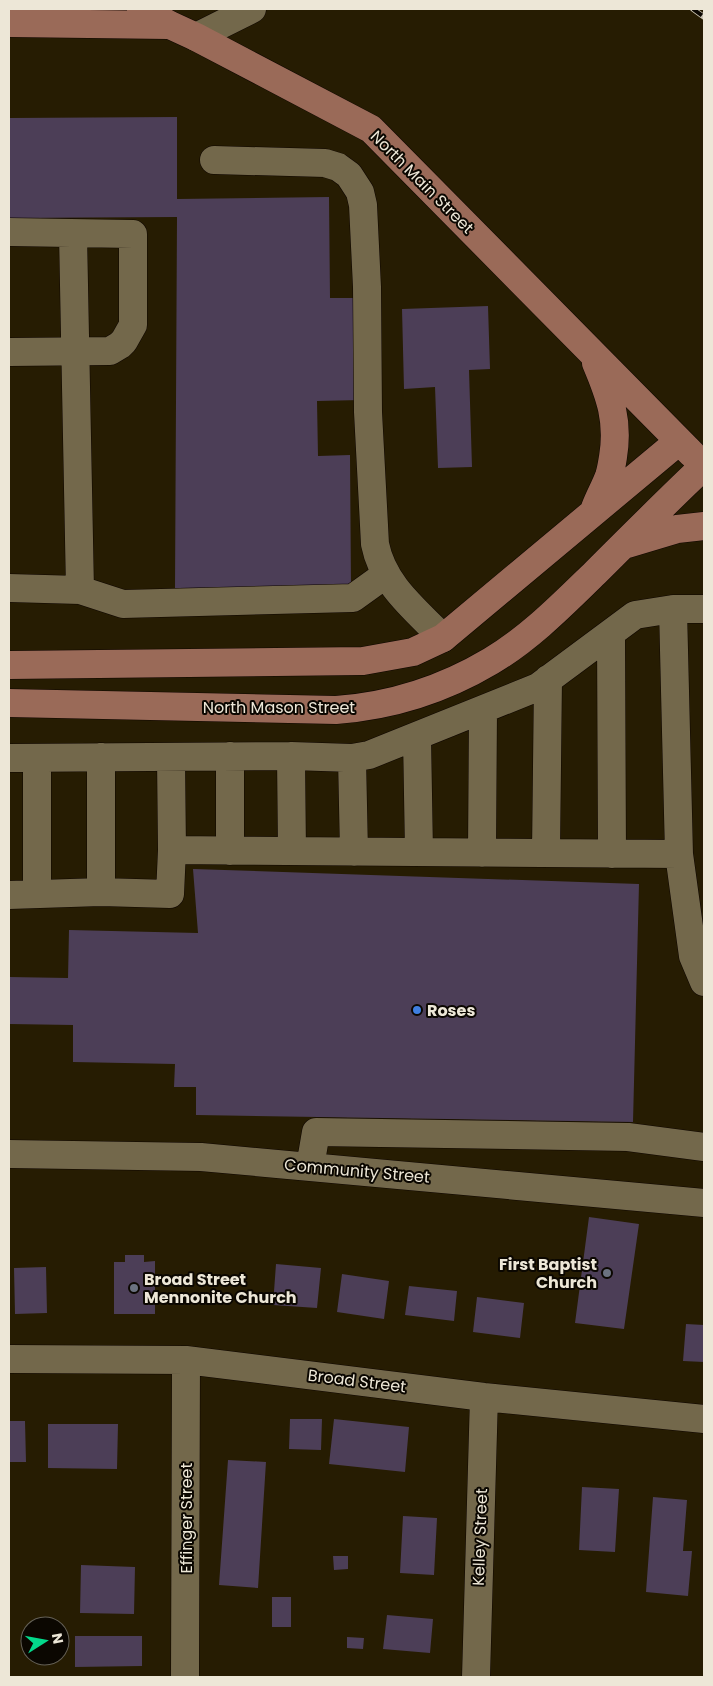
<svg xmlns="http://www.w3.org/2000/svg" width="713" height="1686" viewBox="0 0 713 1686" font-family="Poppins,sans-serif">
<rect width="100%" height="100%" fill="#261c02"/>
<path fill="#4c3e57" d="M177 117V199L329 197 330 298H359L361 400 317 401 318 456 350 455 351 587 175 588 177 217 9 218V118Z
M488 306 490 369 469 370 472 467 438 468 435 387 404 389 402 309Z
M193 869 639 884 633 1122 196 1115V1087H174L175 1064 73 1062V1025L9 1024V977L68 978 69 930 198 933Z
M589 1217 639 1224 624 1329 575 1323Z
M125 1255H144V1262L155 1261V1314H114V1262H125Z
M276 1264 321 1268 317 1308 273 1305Z
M46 1267 47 1313 15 1314 14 1268Z
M342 1274 389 1281 384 1319 337 1312Z
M409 1286 457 1291 454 1321 405 1315Z
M477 1297 524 1303 520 1338 473 1332Z
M686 1324 704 1325V1362L683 1361Z
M290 1419H322L321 1450 289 1449Z
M334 1419 409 1427 405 1472 329 1464Z
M9 1421H25L26 1462H9Z
M48 1424H118L117 1469 48 1468Z
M228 1460 266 1462 258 1588 219 1585Z
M582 1487 619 1489 615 1552 579 1550Z
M653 1497 687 1500 683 1551H692L688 1596 646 1592Z
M403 1516 437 1518 434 1575 400 1573Z
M333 1556H348V1569L334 1570Z
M81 1565 135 1567 134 1614 80 1613Z
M272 1597H291V1627H272Z
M387 1615 433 1619 430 1653 383 1649Z
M75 1636H142V1666L75 1667Z
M347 1637 364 1638 363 1649 347 1648Z"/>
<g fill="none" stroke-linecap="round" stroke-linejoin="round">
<defs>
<path id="minor" d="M196 37 252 9
M214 160 325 163 338 167 349 175 360 192 363 205 367 287 368 412 375 544C383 585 415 609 443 638
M9 232 133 234V325L124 341 120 345 110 351 9 352
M73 234 80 590
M9 588 80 590 123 604 353 598 385 575
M673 609H704
M611 633 612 854
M417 736 419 852
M230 756V851
M291 756 292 851
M101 757V892
M171 757 172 850
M9 758 291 756 352 758 369 755 538 687 635 615 673 609 679 854 172 850 170 894 101 892 9 895
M37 758V894
M352 758 354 852
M482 853 483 710
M546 853 548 679
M679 854 693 956 704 982
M9 1154 201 1157 704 1203
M310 1167 316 1132 628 1137 704 1147
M9 1359 186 1360 484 1397 704 1419
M185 1677 186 1360
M476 1677 484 1397"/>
<path id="major" d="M141 9 170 25 196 37 371 129 692 454
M9 23 168 25
M595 508C599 497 605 487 609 476 611 470 612 463 613 457 619 421 610 396 596 363
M627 544 677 529 704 526
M9 665 363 661 413 652 443 638 679 441
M9 703 336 710C391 706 444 689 491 661 530 638 563 604 595 573 631 537 667 501 704 466"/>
</defs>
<use href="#minor" stroke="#0f0600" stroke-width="29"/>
<use href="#major" stroke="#0f0600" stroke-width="29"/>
<use href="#minor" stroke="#73684b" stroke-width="28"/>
<use href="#major" stroke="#9a6a58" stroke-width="28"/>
<defs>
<path id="rail" d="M693 9 704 17"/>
</defs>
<use href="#rail" stroke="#cac3b2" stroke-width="5.5"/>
<use href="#rail" stroke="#0b0701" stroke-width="4" stroke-dasharray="11" stroke-linecap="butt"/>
</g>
<circle fill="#3f7fe0" stroke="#0b0701" stroke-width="2" cx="417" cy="1010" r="5"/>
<g fill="#6b7280" stroke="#0b0701" stroke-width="2">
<circle cx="607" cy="1273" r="5"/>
<circle cx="134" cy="1288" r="5"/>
</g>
<g text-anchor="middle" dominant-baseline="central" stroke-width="4" stroke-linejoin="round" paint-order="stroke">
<g font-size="16" fill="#ede7d7" stroke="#0b0701">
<text transform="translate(422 182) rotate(45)">North Main Street</text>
<text x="279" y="707">North Mason Street</text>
<text transform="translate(357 1171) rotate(5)">Community Street</text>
<text transform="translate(357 1381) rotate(7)">Broad Street</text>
<text transform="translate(186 1518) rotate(-90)">Effinger Street</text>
<text transform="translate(480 1537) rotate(-88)">Kelley Street</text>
</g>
<g font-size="16" font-weight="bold" fill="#ede7d7" stroke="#0b0701" text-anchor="start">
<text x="427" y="1010">Roses</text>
<text x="597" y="1264" text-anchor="end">First Baptist<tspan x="597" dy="18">Church</tspan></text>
<text x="144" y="1279">Broad Street<tspan x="144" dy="18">Mennonite Church</tspan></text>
</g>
</g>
<rect width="713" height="1686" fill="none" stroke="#ede7d7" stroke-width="20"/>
<g transform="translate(45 1641) rotate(79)"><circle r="24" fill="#0b0701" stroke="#656157"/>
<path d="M0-4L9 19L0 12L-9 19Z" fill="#03d98b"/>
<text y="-8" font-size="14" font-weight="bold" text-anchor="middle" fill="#ede7d7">N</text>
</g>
</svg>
